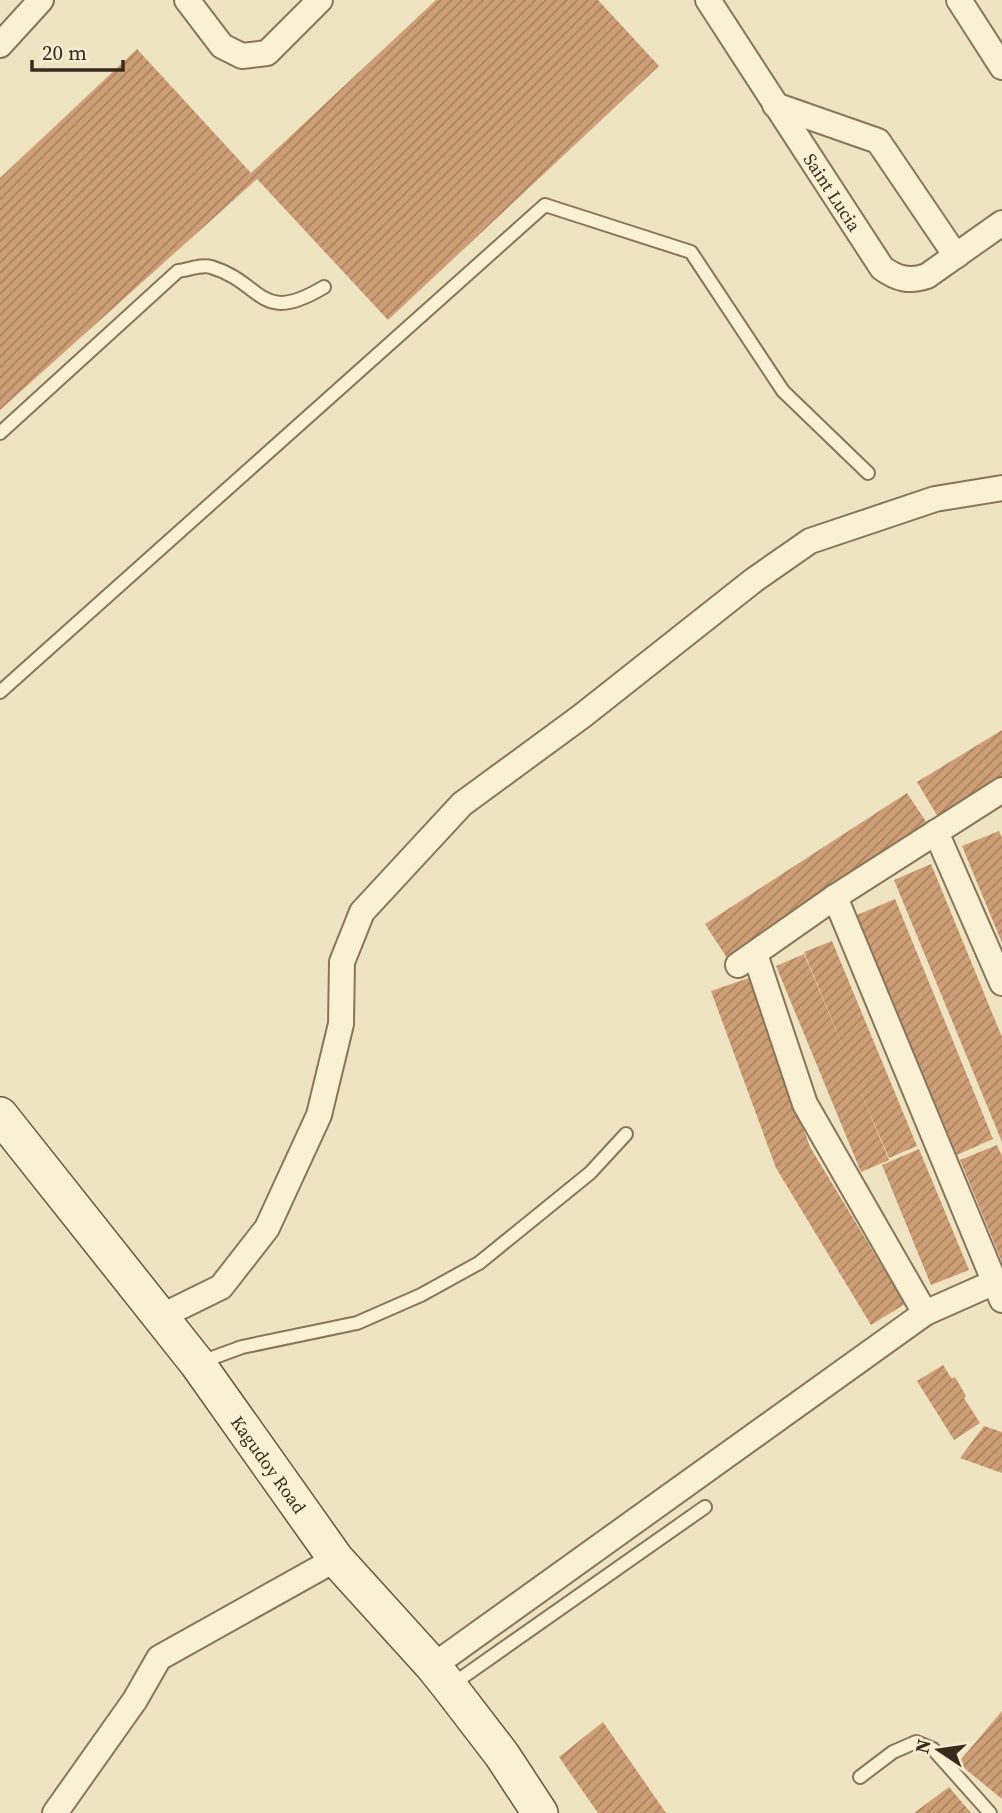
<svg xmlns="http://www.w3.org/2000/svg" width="1002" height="1813" viewBox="0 0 1002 1813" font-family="'Source Serif 4',serif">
<defs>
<pattern id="building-hatch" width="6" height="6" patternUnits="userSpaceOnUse" patternTransform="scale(1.75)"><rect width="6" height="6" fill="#ce9f76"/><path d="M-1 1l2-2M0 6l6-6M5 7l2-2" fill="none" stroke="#a88260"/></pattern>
</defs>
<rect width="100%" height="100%" fill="#efe4c1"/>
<path fill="url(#building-hatch)" d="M436 0H598L659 66 388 320 257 179 0 410V178L137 49 251 173Z
M1002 730V777L938 817 917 782Z
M907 793 929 826 727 958 705 924Z
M999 831 1002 838V943L962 846Z
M931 864 1002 1037V1142L894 880Z
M895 899 993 1139 957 1155 857 915Z
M832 941 917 1146 889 1158 856 1081 889 1160 861 1172 776 966 804 954 848 1059 804 952Z
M749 978 810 1147 905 1304 871 1325 776 1168 711 991Z
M997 1145 1002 1156V1262L960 1160Z
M919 1149 969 1270 931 1285 882 1165Z
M943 1365 952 1379 955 1377 966 1396 964 1398 980 1423 954 1440 917 1381Z
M984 1426 1002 1432V1473L960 1458Z
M1002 1711V1799L958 1763Z
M603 1722 666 1813H598L559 1757Z
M949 1787 971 1813H914Z"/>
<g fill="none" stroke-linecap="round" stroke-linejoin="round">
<defs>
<path id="lane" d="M0 433 178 271C188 270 202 264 211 267 264 283 259 326 324 287
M0 692 545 205 691 252 783 391 868 473
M201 1362 242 1347 357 1323 421 1295 479 1263 590 1173 626 1134
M450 1686 705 1507
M860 1777 893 1752 916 1742 933 1749 990 1813"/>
<g id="street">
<path d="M187 0 222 46 242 56 267 53 320 0"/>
<path id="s1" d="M708 0 882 268C897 279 910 282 927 276L1002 223"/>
<path d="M959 0 1002 67"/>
<path d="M0 45 41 0"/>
<path d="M775 105 878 141 956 256"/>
<path d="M936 832 1002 983"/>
<path d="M835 897 1002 1300"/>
<path d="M755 954 805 1104 925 1313"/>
<path d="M738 965 835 897 1002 790"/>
<path d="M160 1317 221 1287 267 1228 319 1115 341 1024 342 962 362 912 462 804 582 716 754 580 810 541 935 499 1002 488"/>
<path d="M433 1666 925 1313 995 1282"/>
<path d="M55 1813 135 1700 159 1658 336 1559"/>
</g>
<g id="secondary">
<path id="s2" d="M0 1115 197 1363 336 1559 433 1666 449 1686 502 1755 540 1813"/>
</g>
</defs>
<use href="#lane" stroke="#897558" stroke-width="16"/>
<use href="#street" stroke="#897558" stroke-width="28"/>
<use href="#secondary" stroke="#6b563b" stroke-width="38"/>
<use href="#lane" stroke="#faf0d4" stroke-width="12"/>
<use href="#street" stroke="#faf0d4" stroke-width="24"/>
<use href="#secondary" stroke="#faf0d4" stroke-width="35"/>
</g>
<g text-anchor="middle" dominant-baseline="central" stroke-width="5" stroke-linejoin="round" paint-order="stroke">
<g font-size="18" fill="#382b1d" stroke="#f6edd1">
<text stroke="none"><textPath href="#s1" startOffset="229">Saint Lucia</textPath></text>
<text stroke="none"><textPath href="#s2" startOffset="441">Kagudoy Road</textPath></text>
</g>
</g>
<g transform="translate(939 1750) rotate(283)" stroke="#f6edd1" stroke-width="5" paint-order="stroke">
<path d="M0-5L12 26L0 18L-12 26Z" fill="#382b1d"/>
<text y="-10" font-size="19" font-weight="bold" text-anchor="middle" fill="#382b1d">N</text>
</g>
<path d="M32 60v10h91v-10" fill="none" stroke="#382b1d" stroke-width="3.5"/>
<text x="42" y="60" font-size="21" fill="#382b1d" stroke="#f6edd1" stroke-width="5" paint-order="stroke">20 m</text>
</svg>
